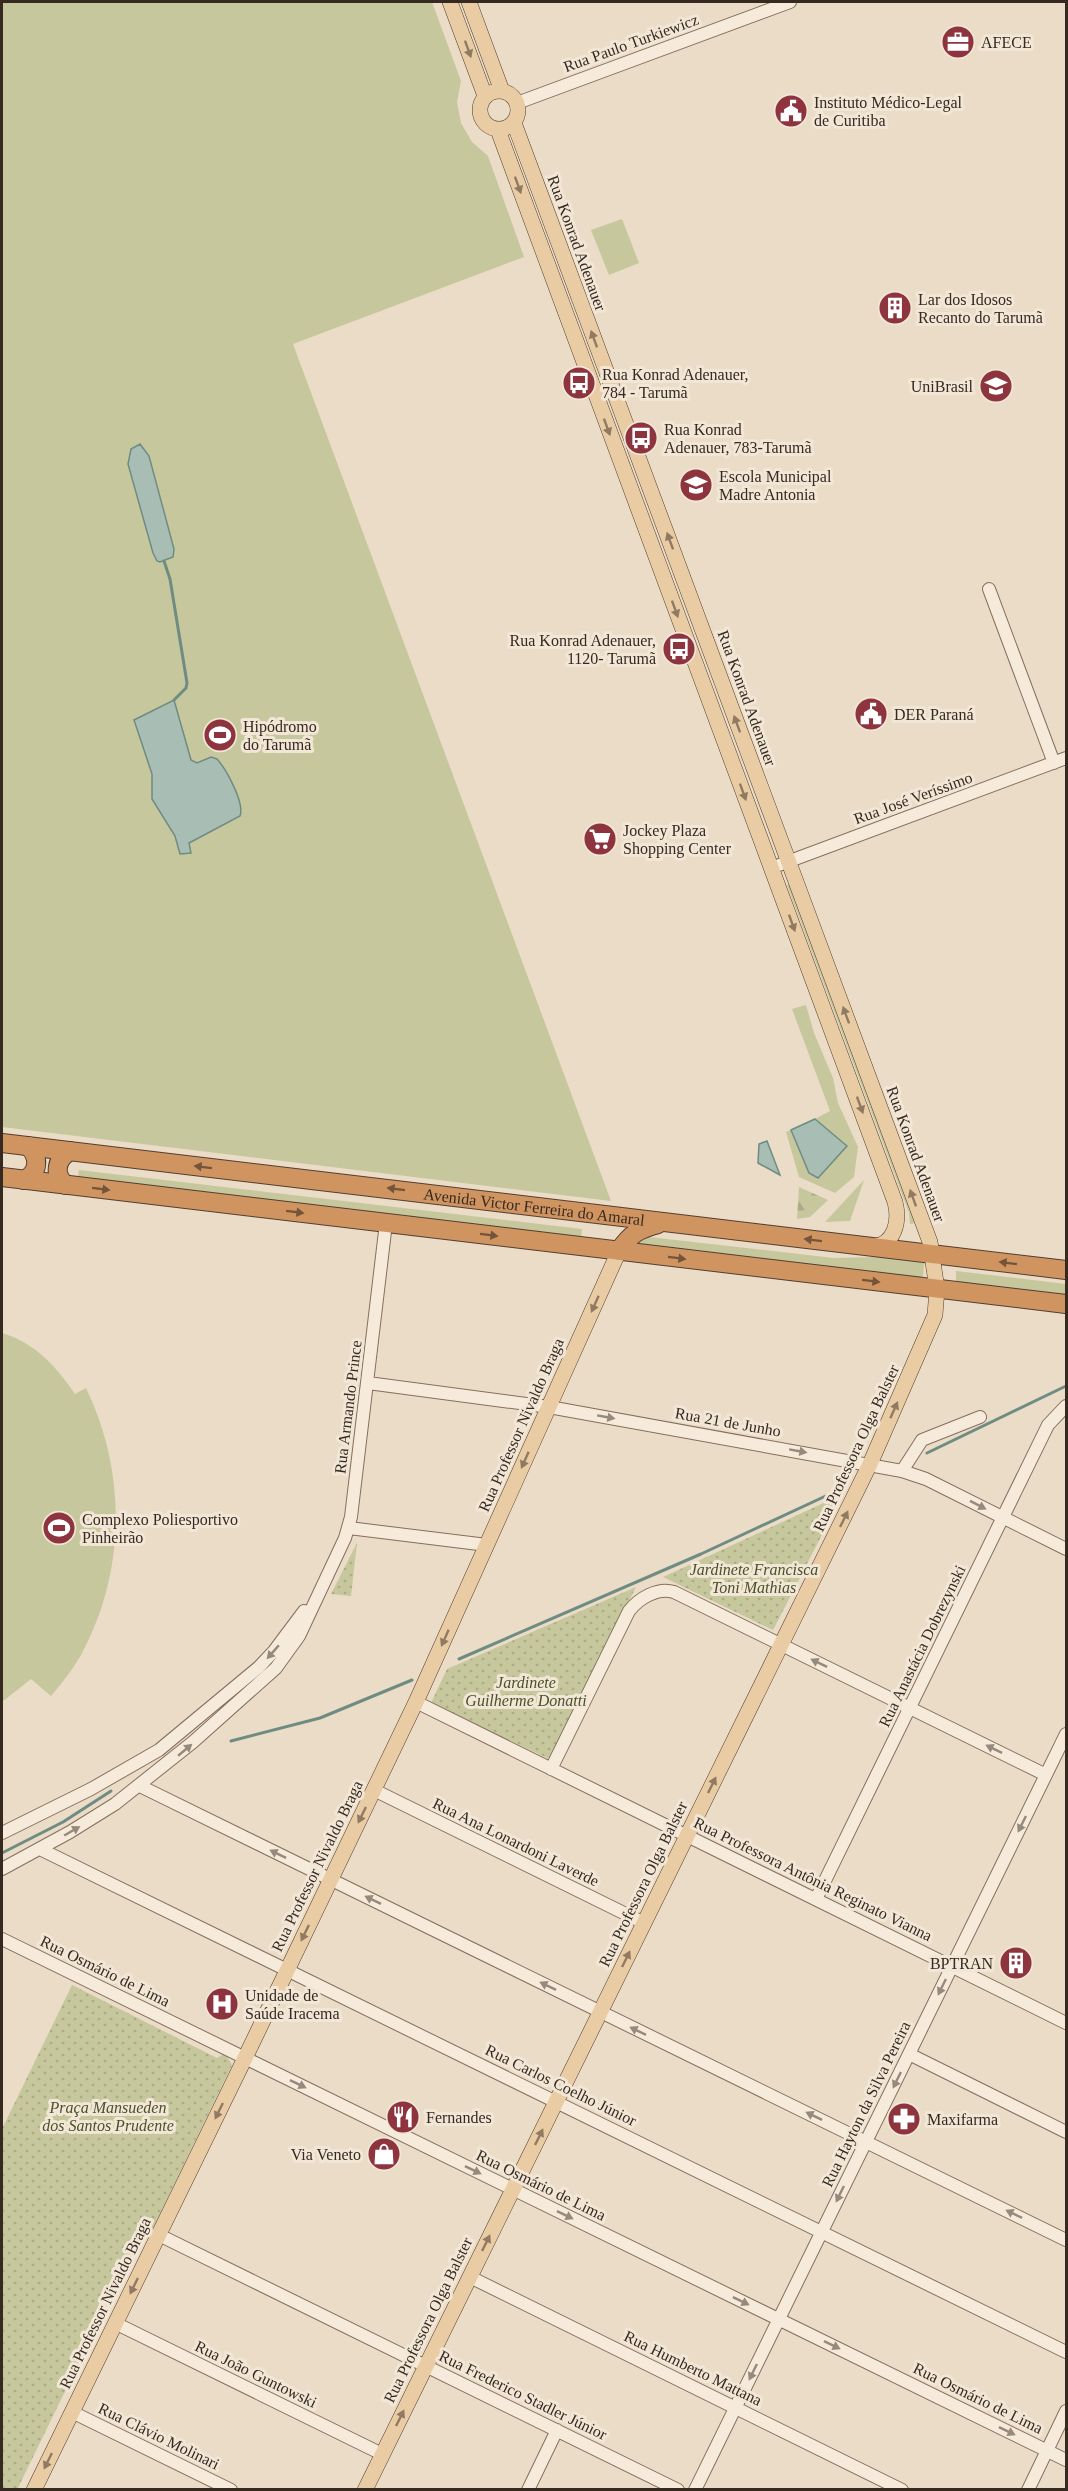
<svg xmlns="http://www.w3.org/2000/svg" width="1068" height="2491" viewBox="0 0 1068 2491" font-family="Georgia,serif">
<defs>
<pattern id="forest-firs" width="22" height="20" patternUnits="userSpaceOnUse" patternTransform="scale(1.5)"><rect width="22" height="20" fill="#c6c79c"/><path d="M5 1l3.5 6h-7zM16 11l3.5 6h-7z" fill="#abab86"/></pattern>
<pattern id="park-dots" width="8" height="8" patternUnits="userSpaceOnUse" patternTransform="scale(1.5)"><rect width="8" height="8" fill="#c6c79c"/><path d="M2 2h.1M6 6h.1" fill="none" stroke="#abab86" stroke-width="1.8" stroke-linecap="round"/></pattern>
</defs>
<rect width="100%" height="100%" fill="#eadcc7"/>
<path fill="#c6c79c" d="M2 2H432L461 81 457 102 461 123 472 142 488 156 524 257 293 344 611 1201 2 1127Z
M622 219 639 263 609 275 591 230Z
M790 884 916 1223 910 1224 909 1213 787 885Z
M806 1005 814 1033 833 1078 838 1103 858 1147 854 1177 835 1193 799 1177 786 1132 791 1130 809 1173 818 1178 847 1146 815 1119 830 1111 792 1009Z
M79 1170 582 1229 581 1240 77 1182Z
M864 1180 850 1221 825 1222Z
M640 1236 834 1258 879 1257 924 1263 923 1279 633 1246Z
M956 1271 1066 1284V1297L956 1284Z
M2 1333C35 1343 56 1366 75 1394L86 1388C127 1473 126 1572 81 1655 73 1669 62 1683 51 1696L31 1679 2 1702Z"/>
<path fill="url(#forest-firs)" d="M799 1187 828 1200 810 1217 797 1219Z"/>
<path fill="url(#park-dots)" d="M843 1494 773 1630 663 1577Z
M357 1543 351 1596 331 1594Z
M636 1587 549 1759 431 1703 447 1669Z
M72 1985 217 2058 224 2054 227 2056 232 2065 148 2238 141 2235 17 2490 2 2489V2129Z"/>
<path fill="#a8beb5" stroke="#6f8c82" stroke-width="1.5" d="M140 444 149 456 174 549 173 557 160 562 157 561 153 553 128 464 131 449Z
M174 700 191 760 197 763 211 757 217 759C226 769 245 803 240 816L189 843 191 853 180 854 175 836 152 799V774L134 720Z
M815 1119 847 1146 818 1178 809 1173 791 1130Z
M767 1141 780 1175 758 1163 759 1144Z"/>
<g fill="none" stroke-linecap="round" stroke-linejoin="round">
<path stroke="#6f8c82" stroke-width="3" d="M164 561 170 579 187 683 186 688 174 700
M927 1453 1066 1386
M459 1659 701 1554 830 1494
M231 1741 320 1718 412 1680
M2 1853 63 1822 111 1791"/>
<defs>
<path id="minor" d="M517 103 790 2
M989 589 1054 763
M771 868 1066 758
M368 1383 549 1407 902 1471 926 1479 1066 1549
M902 1471 922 1440 980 1417
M349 1528 487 1545
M416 1702 1066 2023
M551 1769 629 1611C639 1598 658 1587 674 1592L1046 1775
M140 1786 1066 2240
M374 1790 644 1923
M2 1833 91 1789 159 1750 259 1667 274 1651 304 1611
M40 1849 1066 2352
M2 1869 70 1832 115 1804 193 1742 276 1668 299 1636 345 1538 351 1517 386 1223
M816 1899 1048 1425 1066 1406
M2 1939 1066 2460
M909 2054 1066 2132
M159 2235 678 2490
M470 2277 902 2490
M115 2323 382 2454
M72 2412 231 2490
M528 2490 557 2430
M695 2490 1066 1734
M1028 2490 1066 2411"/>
<path id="major" d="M450 2 485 96
M469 2 502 91
M480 110a19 19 0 1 1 38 0a19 19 0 1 1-38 0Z
M498 130 895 1202C900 1221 895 1245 872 1247
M34 2490 245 2058 416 1702 619 1251
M365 2490 870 1464 935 1315 937 1289 930 1242 514 123"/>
<g id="highway">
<path id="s1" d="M2 1143 1066 1270"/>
<path d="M2 1177 1066 1304"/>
<path d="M24 1180C39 1173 40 1157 28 1146"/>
<path d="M66 1185C53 1175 56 1159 70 1151"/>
<path d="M619 1251C630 1234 639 1229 658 1224"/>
</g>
</defs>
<use href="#minor" stroke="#846f5e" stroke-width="14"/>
<use href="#major" stroke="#523e32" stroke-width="16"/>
<use href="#highway" stroke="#523e32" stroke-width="20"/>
<use href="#minor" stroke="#f6eada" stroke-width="12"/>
<use href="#major" stroke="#e9cca3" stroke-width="15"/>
<use href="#highway" stroke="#d09461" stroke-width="18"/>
</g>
<defs><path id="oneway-solid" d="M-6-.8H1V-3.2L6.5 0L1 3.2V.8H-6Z" transform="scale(1.5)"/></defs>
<g fill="#907a62">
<use href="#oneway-solid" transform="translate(468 49) rotate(70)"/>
<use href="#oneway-solid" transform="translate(518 185) rotate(70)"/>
<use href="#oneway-solid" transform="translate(594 339) rotate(-110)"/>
<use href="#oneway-solid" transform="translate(607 427) rotate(70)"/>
<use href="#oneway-solid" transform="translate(670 541) rotate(-110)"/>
<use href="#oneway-solid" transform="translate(675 609) rotate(70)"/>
<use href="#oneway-solid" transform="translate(737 724) rotate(-110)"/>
<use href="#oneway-solid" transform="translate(743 792) rotate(70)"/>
<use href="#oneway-solid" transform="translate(792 923) rotate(70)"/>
<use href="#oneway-solid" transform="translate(846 1015) rotate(-110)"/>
<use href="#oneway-solid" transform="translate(860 1105) rotate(70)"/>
<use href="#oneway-solid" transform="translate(913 1198) rotate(-110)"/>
<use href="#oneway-solid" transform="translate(595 1304) rotate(114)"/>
<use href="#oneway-solid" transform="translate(894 1410) rotate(-66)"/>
<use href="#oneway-solid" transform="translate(525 1460) rotate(114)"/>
<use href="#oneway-solid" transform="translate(844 1519) rotate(-64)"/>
<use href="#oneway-solid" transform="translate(445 1638) rotate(114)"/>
<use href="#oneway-solid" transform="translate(712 1785) rotate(-64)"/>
<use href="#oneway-solid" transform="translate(362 1815) rotate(116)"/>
<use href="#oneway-solid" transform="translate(305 1933) rotate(116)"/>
<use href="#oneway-solid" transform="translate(626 1959) rotate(-64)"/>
<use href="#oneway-solid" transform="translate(219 2111) rotate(116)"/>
<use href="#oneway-solid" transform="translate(539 2137) rotate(-64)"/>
<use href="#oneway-solid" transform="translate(486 2243) rotate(-64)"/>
<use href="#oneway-solid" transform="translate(134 2286) rotate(116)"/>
<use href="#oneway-solid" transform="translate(400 2418) rotate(-64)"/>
<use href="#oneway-solid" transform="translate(48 2461) rotate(116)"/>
</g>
<g fill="#74543a">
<use href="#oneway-solid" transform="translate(203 1167) rotate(-173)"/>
<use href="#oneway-solid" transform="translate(101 1189) rotate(7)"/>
<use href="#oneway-solid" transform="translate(396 1189) rotate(-173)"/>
<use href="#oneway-solid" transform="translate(295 1212) rotate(7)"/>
<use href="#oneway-solid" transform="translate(489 1235) rotate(7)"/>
<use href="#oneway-solid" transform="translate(813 1240) rotate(-173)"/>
<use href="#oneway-solid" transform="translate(677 1258) rotate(7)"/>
<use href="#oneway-solid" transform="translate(1008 1263) rotate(-173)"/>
<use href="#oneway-solid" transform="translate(871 1281) rotate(7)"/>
</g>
<g fill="#968a7d">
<use href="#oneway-solid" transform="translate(606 1417) rotate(10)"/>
<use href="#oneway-solid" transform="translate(798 1451) rotate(10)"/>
<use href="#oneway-solid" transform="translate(978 1505) rotate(27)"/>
<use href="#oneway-solid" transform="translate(273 1652) rotate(131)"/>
<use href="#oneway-solid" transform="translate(819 1663) rotate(-154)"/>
<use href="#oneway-solid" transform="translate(994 1749) rotate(-154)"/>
<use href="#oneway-solid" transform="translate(185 1750) rotate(-40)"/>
<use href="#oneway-solid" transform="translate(1022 1824) rotate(116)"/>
<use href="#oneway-solid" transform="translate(72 1831) rotate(-30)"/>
<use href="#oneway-solid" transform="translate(278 1854) rotate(-154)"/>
<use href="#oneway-solid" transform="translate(373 1900) rotate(-154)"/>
<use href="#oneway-solid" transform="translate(548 1986) rotate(-154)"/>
<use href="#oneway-solid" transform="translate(942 1987) rotate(116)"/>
<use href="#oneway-solid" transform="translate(638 2031) rotate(-154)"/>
<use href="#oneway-solid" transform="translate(897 2080) rotate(116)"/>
<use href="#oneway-solid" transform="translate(298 2084) rotate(26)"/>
<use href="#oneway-solid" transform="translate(814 2116) rotate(-154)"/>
<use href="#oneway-solid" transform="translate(473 2170) rotate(26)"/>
<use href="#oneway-solid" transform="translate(840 2194) rotate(116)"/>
<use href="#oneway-solid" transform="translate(1014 2214) rotate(-154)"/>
<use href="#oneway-solid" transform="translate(565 2215) rotate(26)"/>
<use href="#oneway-solid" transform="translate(741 2301) rotate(26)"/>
<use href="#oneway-solid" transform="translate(832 2345) rotate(26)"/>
<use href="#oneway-solid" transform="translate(753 2372) rotate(116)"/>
<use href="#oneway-solid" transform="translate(1007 2431) rotate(26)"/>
</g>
<defs>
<symbol id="office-disc" viewBox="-11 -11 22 22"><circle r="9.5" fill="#8d343e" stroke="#f2e7d6"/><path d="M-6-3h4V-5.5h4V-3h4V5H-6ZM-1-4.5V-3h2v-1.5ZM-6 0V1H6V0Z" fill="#fff"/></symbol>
<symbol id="civic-disc" viewBox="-11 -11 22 22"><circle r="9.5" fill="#8d343e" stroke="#f2e7d6"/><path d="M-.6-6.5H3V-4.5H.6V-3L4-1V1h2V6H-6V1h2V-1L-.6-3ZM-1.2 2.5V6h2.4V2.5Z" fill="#fff"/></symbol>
<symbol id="building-disc" viewBox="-11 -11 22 22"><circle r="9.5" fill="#8d343e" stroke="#f2e7d6"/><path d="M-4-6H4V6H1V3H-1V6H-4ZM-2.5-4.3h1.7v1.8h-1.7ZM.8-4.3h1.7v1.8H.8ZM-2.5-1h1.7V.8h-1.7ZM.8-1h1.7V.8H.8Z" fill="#fff"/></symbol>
<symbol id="bus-disc" viewBox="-11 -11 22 22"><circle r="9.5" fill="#8d343e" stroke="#f2e7d6"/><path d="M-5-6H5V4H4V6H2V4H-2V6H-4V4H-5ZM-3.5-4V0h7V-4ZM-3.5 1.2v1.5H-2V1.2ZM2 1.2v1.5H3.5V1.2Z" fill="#fff"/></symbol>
<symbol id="university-disc" viewBox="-11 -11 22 22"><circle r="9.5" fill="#8d343e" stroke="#f2e7d6"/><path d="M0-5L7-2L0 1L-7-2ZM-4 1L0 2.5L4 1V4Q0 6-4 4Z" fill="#fff"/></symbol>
<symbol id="school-disc" viewBox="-11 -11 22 22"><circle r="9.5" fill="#8d343e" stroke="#f2e7d6"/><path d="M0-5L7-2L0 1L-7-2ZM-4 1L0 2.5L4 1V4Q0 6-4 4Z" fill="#fff"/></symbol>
<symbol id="stadium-disc" viewBox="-11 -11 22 22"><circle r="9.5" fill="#8d343e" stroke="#f2e7d6"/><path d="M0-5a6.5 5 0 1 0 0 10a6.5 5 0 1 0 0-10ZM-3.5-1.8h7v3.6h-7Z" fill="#fff"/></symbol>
<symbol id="supermarket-disc" viewBox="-11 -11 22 22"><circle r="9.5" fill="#8d343e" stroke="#f2e7d6"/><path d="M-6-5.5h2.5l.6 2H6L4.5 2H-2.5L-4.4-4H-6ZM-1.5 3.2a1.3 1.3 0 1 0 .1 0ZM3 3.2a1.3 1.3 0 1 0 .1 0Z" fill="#fff"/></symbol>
<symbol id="hospital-disc" viewBox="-11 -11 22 22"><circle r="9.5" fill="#8d343e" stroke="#f2e7d6"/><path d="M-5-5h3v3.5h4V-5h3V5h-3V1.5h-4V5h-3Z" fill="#fff"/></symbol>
<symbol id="restaurant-disc" viewBox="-11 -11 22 22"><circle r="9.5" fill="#8d343e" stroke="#f2e7d6"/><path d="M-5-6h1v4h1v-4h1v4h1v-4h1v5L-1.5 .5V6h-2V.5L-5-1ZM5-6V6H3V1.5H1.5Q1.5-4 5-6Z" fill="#fff"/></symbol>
<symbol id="pharmacy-disc" viewBox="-11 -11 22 22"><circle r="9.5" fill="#8d343e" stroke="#f2e7d6"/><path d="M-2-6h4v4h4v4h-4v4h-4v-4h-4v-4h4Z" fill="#fff"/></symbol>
<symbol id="shop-disc" viewBox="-11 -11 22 22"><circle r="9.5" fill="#8d343e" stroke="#f2e7d6"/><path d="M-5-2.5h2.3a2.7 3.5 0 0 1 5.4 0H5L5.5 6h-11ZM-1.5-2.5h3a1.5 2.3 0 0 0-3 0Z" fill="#fff"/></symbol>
</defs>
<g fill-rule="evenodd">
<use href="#office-disc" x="939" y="23" width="38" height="38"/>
<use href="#civic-disc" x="772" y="92" width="38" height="38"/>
<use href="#building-disc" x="876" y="289" width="38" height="38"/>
<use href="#bus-disc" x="560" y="364" width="38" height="38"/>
<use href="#university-disc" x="977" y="367" width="38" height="38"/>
<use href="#bus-disc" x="622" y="419" width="38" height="38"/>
<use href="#school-disc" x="677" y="466" width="38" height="38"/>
<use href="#bus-disc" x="660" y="630" width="38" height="38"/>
<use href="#civic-disc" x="852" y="695" width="38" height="38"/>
<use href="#stadium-disc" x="201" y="716" width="38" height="38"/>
<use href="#supermarket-disc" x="581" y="820" width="38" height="38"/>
<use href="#stadium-disc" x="40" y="1509" width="38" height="38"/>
<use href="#building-disc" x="997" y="1944" width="38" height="38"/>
<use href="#hospital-disc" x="203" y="1985" width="38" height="38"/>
<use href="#restaurant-disc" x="384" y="2098" width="38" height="38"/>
<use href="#pharmacy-disc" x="885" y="2100" width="38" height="38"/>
<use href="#shop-disc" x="365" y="2135" width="38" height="38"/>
</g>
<g text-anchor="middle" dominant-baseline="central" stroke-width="6" stroke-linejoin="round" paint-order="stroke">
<g font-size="16" fill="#362920" stroke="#f2e7d6" text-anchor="start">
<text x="981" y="42">AFECE</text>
<text x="814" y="102">Instituto Médico-Legal<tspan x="814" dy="18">de Curitiba</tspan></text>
<text x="918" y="299">Lar dos Idosos<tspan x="918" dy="18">Recanto do Tarumã</tspan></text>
<text x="602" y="374">Rua Konrad Adenauer,<tspan x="602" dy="18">784 - Tarumã</tspan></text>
<text x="973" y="386" text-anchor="end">UniBrasil</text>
<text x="664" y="429">Rua Konrad<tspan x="664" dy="18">Adenauer, 783-Tarumã</tspan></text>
<text x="719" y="476">Escola Municipal<tspan x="719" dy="18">Madre Antonia</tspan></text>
<text x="656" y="640" text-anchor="end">Rua Konrad Adenauer,<tspan x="656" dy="18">1120- Tarumã</tspan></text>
<text x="894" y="714">DER Paraná</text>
<text x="243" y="726">Hipódromo<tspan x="243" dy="18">do Tarumã</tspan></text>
<text x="623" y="830">Jockey Plaza<tspan x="623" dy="18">Shopping Center</tspan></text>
<text x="82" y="1519">Complexo Poliesportivo<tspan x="82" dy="18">Pinheirão</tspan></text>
<text x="993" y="1963" text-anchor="end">BPTRAN</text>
<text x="245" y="1995">Unidade de<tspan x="245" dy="18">Saúde Iracema</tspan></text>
<text x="426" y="2117">Fernandes</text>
<text x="927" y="2119">Maxifarma</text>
<text x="361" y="2154" text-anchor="end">Via Veneto</text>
</g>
<g font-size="16" fill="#362920" stroke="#f2e7d6">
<text transform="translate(631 43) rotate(-20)">Rua Paulo Turkiewicz</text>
<text transform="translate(577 243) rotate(70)">Rua Konrad Adenauer</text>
<text transform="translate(747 698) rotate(70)">Rua Konrad Adenauer</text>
<text transform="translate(913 798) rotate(-20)">Rua José Veríssimo</text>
<text transform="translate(916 1154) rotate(70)">Rua Konrad Adenauer</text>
<text stroke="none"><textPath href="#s1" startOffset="536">Avenida Victor Ferreira do Amaral</textPath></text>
<text transform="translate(348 1407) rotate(-83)">Rua Armando Prince</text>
<text transform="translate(728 1422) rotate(10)">Rua 21 de Junho</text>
<text transform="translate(521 1425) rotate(-66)">Rua Professor Nivaldo Braga</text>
<text transform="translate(856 1448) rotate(-65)">Rua Professora Olga Balster</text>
<text transform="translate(922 1646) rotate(-64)">Rua Anastácia Dobrezynski</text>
<text transform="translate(516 1842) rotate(26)">Rua Ana Lonardoni Laverde</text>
<text transform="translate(317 1866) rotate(-64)">Rua Professor Nivaldo Braga</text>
<text transform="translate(813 1879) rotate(26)">Rua Professora Antônia Reginato Vianna</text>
<text transform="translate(643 1884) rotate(-64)">Rua Professora Olga Balster</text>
<text transform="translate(105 1971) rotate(26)">Rua Osmário de Lima</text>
<text transform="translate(561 2085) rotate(26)">Rua Carlos Coelho Júnior</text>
<text transform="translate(866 2104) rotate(-64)">Rua Hayton da Silva Pereira</text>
<text transform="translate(541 2185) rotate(26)">Rua Osmário de Lima</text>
<text transform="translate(105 2303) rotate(-64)">Rua Professor Nivaldo Braga</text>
<text transform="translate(428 2320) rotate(-64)">Rua Professora Olga Balster</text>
<text transform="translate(693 2368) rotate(26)">Rua Humberto Mattana</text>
<text transform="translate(256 2374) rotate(26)">Rua João Guntowski</text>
<text transform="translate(523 2395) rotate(26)">Rua Frederico Stadler Júnior</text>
<text transform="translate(978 2398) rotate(26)">Rua Osmário de Lima</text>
<text transform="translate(159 2436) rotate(26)">Rua Clávio Molinari</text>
</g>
<g font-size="16" font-style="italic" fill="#4a5029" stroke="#f2e7d6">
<text x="754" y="1569">Jardinete Francisca<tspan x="754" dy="18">Toni Mathias</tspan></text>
<text x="526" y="1682">Jardinete<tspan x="526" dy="18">Guilherme Donatti</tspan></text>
<text x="108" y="2107">Praça Mansueden<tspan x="108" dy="18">dos Santos Prudente</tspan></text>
</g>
</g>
<rect width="1068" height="2491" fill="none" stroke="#362920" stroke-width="6"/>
</svg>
